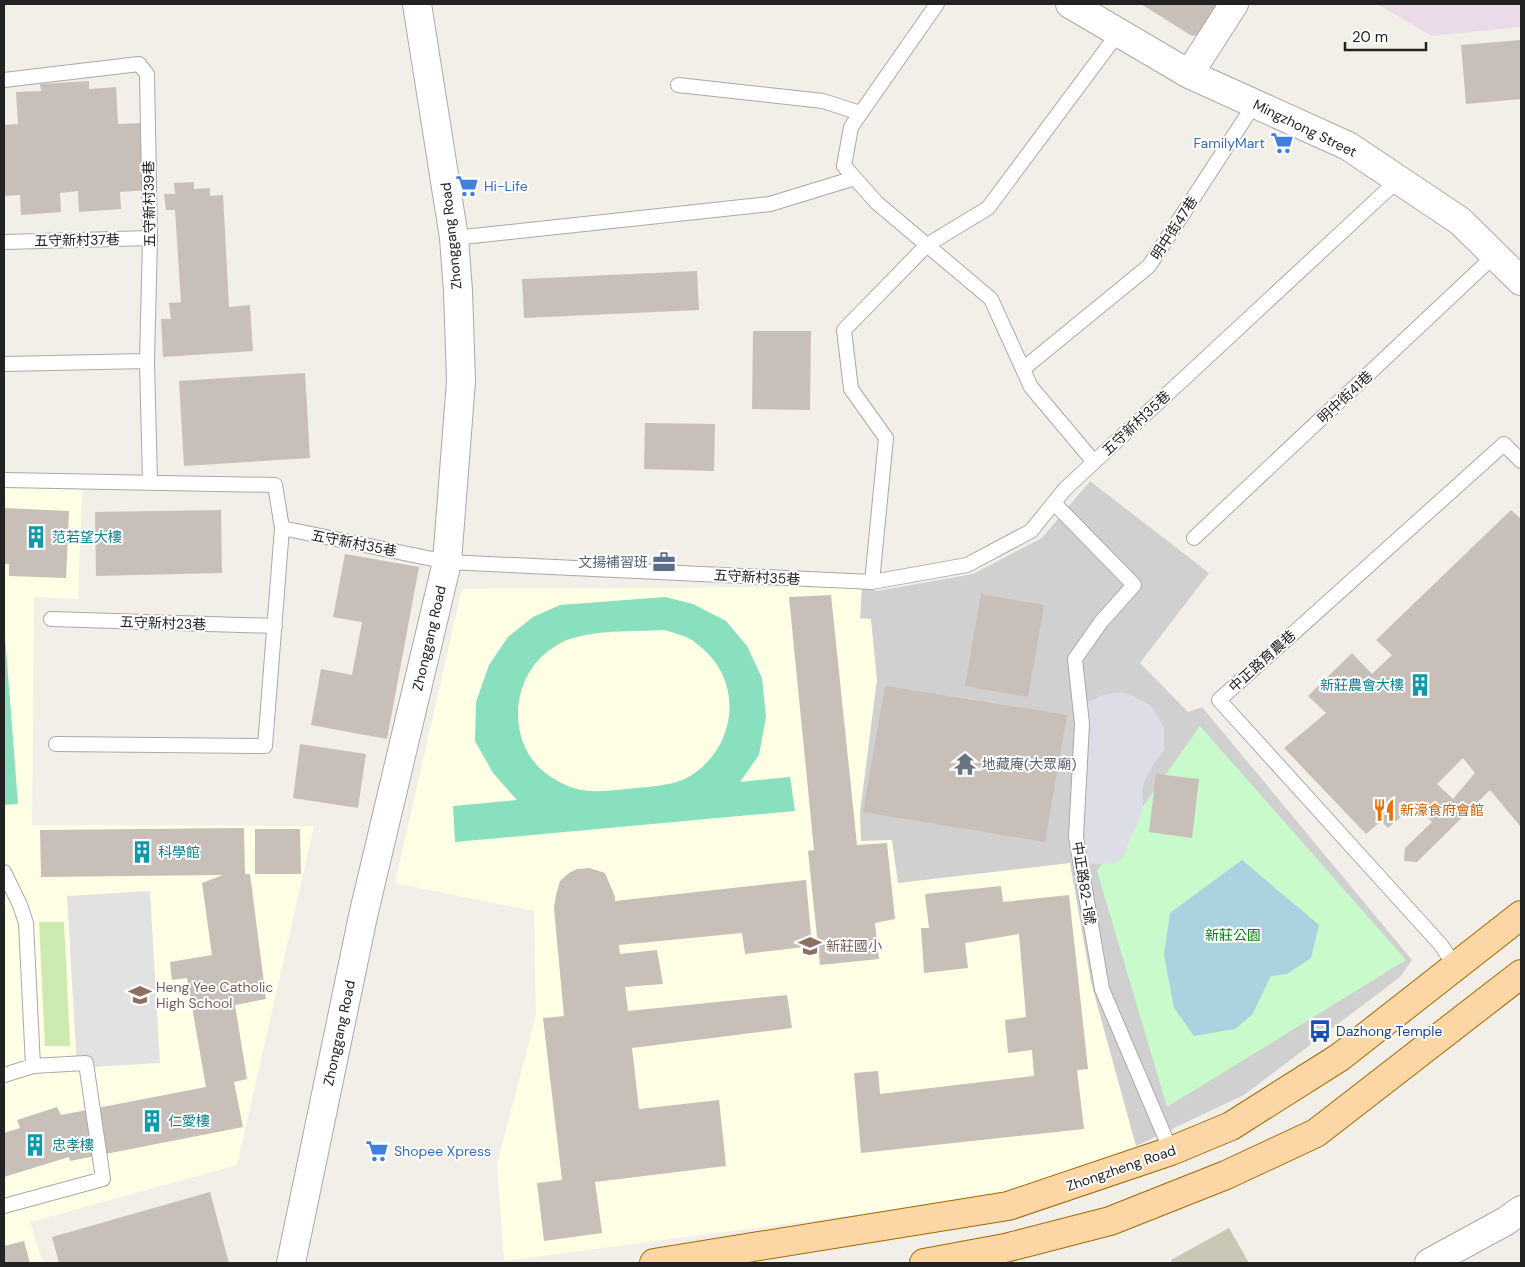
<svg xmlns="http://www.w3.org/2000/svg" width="1525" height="1267" viewBox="0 0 1525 1267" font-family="'DM Sans','Noto Sans TC',sans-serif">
<rect width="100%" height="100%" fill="#f2efe9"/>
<path fill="#ebdbe8" d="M1377 4H1521V27L1432 36Z"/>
<path fill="#ffffe5" d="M4 487 82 490 78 599 34 597 32 825 314 826 237 1165 30 1222 43 1263H4Z
M862 587 861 617 871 618 877 680 860 812 892 840 898 883 1070 863 1091 982 1136 1146 1004 1195 504 1261 497 1164 536 1016 534 911 395 883 462 589Z"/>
<path fill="#d0d0d0" d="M1090 481 1209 573 1140 663 1188 712 1202 707 1412 960 1400 977 1244 1095 1136 1146 1091 982 1070 863 898 883 892 840 861 841 860 813 877 680 871 619 860 618 862 587 877 591 973 574 1042 538Z"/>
<path fill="#c7c7b4" d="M1229 1228 1249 1263H1172L1171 1260Z"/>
<path fill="#cdebb0" d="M39 922H64L70 1046H45Z"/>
<path fill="#c8facc" d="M1200 726 1406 960 1167 1107 1097 871Z"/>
<path fill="#88e0be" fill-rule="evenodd" d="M665 597 693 604 726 621 747 646 762 678 766 717 759 755 740 782 790 777 795 811 455 842 453 806 517 800 493 773 475 741 476 702 489 665 508 637 533 617 560 605ZM665 630C673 633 683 635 690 639 694 641 698 645 702 648 742 682 737 742 696 772 677 787 650 786 627 789 596 792 579 795 551 777 506 748 508 679 551 649 556 646 560 643 564 641 596 629 632 632 665 630Z
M4 623 18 804 4 805Z"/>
<path fill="#e2e2e2" d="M150 891 160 1063 77 1068 67 896Z"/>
<path fill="#dddde8" d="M1121 692 1131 695 1150 705 1154 710 1164 727V750L1155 762 1144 782 1142 790 1143 806 1137 825 1128 843 1125 855 1114 863 1097 864 1086 863 1076 837 1080 711 1087 703 1103 695Z"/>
<path fill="#aad3df" d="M1242 860 1319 925 1311 958 1287 974 1271 976 1252 1015 1235 1029 1194 1036 1174 1008 1164 955 1170 913Z"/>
<path fill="#c7bfb8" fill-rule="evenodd" d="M1141 4H1227L1215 31 1192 36Z
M1521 40V99L1466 104 1461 45Z
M89 81V89L116 87 118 124 143 123 147 190 120 192 121 209 79 212 78 191 60 193 61 212 21 215 20 195 4 196V125L18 124 16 92 41 91 40 84Z
M194 182V189L210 188V196L223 195 229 307 250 305 253 351 163 357 161 319H171L169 303 181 302 175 210H166L164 194H175L174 183Z
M697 271 699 310 524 318 522 279Z
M753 331H811L810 410 752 409Z
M305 373 310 458 184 466 179 381Z
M645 423 715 424 714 471 644 469Z
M4 508 69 511 66 578 9 576V564H4Z
M221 510 222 573 96 576 95 512Z
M1511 510 1521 519V827L1490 790 1417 862 1404 861 1405 848 1432 822 1416 804 1388 828 1381 821 1366 834 1284 748 1326 713 1308 696 1352 653 1372 674 1392 655 1376 640ZM1463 758 1475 773 1453 799 1437 784Z
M345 554 419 567 387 739 311 725 321 669 352 675 362 622 333 617Z
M981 594 1044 605 1028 697 965 686Z
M831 595 857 845 887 843 895 919 875 923 879 959 820 965 808 851 814 850 789 597Z
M885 686 1067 715 1045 842 863 812Z
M300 744 366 754 358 808 293 798Z
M1156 774 1199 779 1192 838 1149 832Z
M244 828 245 874H250L266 999 235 1005 247 1079 234 1082 243 1127 70 1161 69 1157 4 1177V1133L20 1128 17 1120 57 1107 61 1115 206 1087 187 978 172 980 170 962 212 955 202 883 223 875 41 877 40 830Z
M255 829H300L301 874H255Z
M589 868 605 873 615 897V901L806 880 812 946 745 954 742 933 619 945 620 954 657 950 663 984 625 987 628 1011 787 995 792 1028 632 1048 639 1109 719 1100 726 1166 595 1182 602 1233 544 1241 537 1183 562 1180 543 1018 564 1016 554 908 556 895 560 881 569 873 577 869Z
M1001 886 1003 902 1069 895 1088 1069 1077 1070 1084 1129 861 1153 854 1073 878 1071 880 1094 1034 1076 1032 1050 1008 1053 1005 1020 1026 1017 1019 934 965 943 968 968 924 973 921 928H929L925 894Z
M210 1192 229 1263H59L52 1237Z
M24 1241 30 1263H4V1246Z"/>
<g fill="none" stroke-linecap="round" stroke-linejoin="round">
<defs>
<path id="service" d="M937 4 851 127 844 166 877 203 991 299 1031 387 1094 462
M4 80 139 64 147 74 150 238 147 361 150 482
M678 85 823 101 860 113
M454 238 770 204 855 178
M4 242 150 238
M4 364 147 361
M1023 369 1149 266 1255 103
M4 480 275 485 282 528 447 562 872 582 967 565 1031 531 1065 489 1399 179
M1054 503 1134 585 1101 622 1075 659 1082 724 1076 837 1102 989 1171 1151
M1194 538 1495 255
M872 582 886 438 851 389 844 330 927 245 988 208 1119 32
M51 619 275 626
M56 744 265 746 282 528
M4 872 20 905 26 923 33 1066 86 1063 103 1179 4 1206
M1455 966 1441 945 1219 700 1504 444 1521 461
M4 1075 33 1066"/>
<path id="minor" d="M1070 4 1189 74 1348 146 1460 221 1521 281
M1189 74 1234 4
M1429 1263 1506 1221 1521 1210"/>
<path id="tertiary" d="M291 1263 363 916 447 562 461 381 458 291 454 238 417 4"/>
<path id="primary" d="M654 1263 1008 1206 1171 1151 1231 1126 1340 1057 1521 915
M924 1263 1005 1248 1110 1221 1226 1175 1316 1133 1521 974"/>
</defs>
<use href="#service" stroke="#a9a9a9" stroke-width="16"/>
<use href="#minor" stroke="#a9a9a9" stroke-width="30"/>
<use href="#tertiary" stroke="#a9a9a9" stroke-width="30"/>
<use href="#primary" stroke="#a06b00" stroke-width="30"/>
<use href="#service" stroke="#fff" stroke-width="14"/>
<use href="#minor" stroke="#fff" stroke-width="28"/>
<use href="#tertiary" stroke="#fff" stroke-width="28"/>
<use href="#primary" stroke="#fcd6a4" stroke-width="28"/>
</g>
<defs>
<symbol id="supermarket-bare" viewBox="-9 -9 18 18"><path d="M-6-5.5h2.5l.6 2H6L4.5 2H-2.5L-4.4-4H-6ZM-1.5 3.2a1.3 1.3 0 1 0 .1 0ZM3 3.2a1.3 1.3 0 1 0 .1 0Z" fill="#3f7fe0" stroke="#fff" stroke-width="2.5" paint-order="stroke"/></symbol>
<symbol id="building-bare" viewBox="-9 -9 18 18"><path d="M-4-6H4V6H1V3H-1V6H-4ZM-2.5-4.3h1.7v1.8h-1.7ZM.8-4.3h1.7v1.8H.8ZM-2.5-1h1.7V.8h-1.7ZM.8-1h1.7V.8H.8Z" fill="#0f9aa8" stroke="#fff" stroke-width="2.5" paint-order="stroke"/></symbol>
<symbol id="office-bare" viewBox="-9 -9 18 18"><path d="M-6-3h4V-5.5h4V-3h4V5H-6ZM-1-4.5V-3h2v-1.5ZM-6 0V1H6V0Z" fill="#5c6f8a" stroke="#fff" stroke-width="2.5" paint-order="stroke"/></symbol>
<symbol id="temple-bare" viewBox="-9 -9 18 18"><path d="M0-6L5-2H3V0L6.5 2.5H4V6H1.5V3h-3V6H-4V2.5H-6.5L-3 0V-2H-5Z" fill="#6b7280" stroke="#fff" stroke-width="2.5" paint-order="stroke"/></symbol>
<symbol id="restaurant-bare" viewBox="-9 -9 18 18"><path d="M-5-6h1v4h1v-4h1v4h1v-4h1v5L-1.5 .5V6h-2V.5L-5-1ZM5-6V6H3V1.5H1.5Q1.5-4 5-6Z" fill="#e8710a" stroke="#fff" stroke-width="2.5" paint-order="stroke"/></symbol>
<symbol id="school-bare" viewBox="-9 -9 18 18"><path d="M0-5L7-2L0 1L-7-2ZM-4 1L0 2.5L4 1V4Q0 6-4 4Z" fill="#8d6e63" stroke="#fff" stroke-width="2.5" paint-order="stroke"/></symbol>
<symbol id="bus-bare" viewBox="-9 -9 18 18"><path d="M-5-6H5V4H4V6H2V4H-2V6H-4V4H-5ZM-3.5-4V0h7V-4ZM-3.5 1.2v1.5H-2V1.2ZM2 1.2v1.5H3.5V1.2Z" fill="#1a4fb4" stroke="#fff" stroke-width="2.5" paint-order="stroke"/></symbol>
</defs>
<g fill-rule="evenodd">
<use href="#supermarket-bare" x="1266" y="127" width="32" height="32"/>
<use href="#supermarket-bare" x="451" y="170" width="32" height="32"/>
<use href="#building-bare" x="20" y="521" width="32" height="32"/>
<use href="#office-bare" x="648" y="546" width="32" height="32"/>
<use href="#building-bare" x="1404" y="669" width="32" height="32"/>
<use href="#temple-bare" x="949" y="748" width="32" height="32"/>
<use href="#restaurant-bare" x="1368" y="794" width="32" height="32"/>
<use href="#building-bare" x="126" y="836" width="32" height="32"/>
<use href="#school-bare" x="794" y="930" width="32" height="32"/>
<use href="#school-bare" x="124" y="979" width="32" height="32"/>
<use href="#bus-bare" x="1304" y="1015" width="32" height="32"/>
<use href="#building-bare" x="136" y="1105" width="32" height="32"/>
<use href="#building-bare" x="19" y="1129" width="32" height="32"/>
<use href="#supermarket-bare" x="361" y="1135" width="32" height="32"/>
</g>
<g text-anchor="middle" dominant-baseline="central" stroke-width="4" stroke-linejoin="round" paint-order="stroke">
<g font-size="14" fill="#222" stroke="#fff">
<text transform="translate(1305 128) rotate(26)">Mingzhong Street</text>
<text transform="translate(149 204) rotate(-91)">五守新村39巷</text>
<text transform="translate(1174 228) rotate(-57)">明中街47巷</text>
<text transform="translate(451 236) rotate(-96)">Zhonggang Road</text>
<text transform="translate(77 240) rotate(-1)">五守新村37巷</text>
<text transform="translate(1345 397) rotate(-43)">明中街41巷</text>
<text transform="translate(1136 423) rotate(-43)">五守新村35巷</text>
<text transform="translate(354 543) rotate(11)">五守新村35巷</text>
<text transform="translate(757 577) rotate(3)">五守新村35巷</text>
<text transform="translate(163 623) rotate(2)">五守新村23巷</text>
<text transform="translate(429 638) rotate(-77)">Zhonggang Road</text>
<text transform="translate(1262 661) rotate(-42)">中正路育農巷</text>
<text transform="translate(1084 883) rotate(81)">中正路82-1號</text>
<text transform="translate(339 1033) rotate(-78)">Zhonggang Road</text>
<text transform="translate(1121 1168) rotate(-19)">Zhongzheng Road</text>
</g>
<g font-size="14" fill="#366cbe" stroke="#fff" text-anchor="start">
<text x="1265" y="143" text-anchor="end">FamilyMart</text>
<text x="484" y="186">Hi-Life</text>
<text x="394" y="1151">Shopee Xpress</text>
</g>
<g font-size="14" fill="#0d838f" stroke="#fff" text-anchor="start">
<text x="52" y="537">范若望大樓</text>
<text x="1404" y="685" text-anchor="end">新莊農會大樓</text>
<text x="158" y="852">科學館</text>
<text x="168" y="1121">仁愛樓</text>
<text x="52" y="1145">忠孝樓</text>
</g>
<g font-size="14" fill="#4e5e75" stroke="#fff" text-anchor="end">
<text x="648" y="562">文揚補習班</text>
</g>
<g font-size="14" fill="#5b616d" stroke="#fff" text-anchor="start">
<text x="982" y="764">地藏庵(大眾廟)</text>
</g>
<g font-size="14" fill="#c56008" stroke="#fff" text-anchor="start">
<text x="1400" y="810">新濠食府會館</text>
</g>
<g font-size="14" fill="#0c8416" stroke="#fff">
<text x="1233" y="935">新莊公園</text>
</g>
<g font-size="14" fill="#785e54" stroke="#fff" text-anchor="start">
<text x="826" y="946">新莊國小</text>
<text x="156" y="987">Heng Yee Catholic<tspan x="156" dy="16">High School</tspan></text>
</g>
<g font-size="14" fill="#164399" stroke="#fff" text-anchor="start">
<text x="1336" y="1031">Dazhong Temple</text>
</g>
</g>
<rect width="1525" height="1267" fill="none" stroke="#222222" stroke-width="10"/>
<path d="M1345 42v8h81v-8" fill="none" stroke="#222222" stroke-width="2.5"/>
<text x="1352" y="42" font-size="15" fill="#222222" stroke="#ffffff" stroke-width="4" paint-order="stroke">20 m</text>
</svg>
